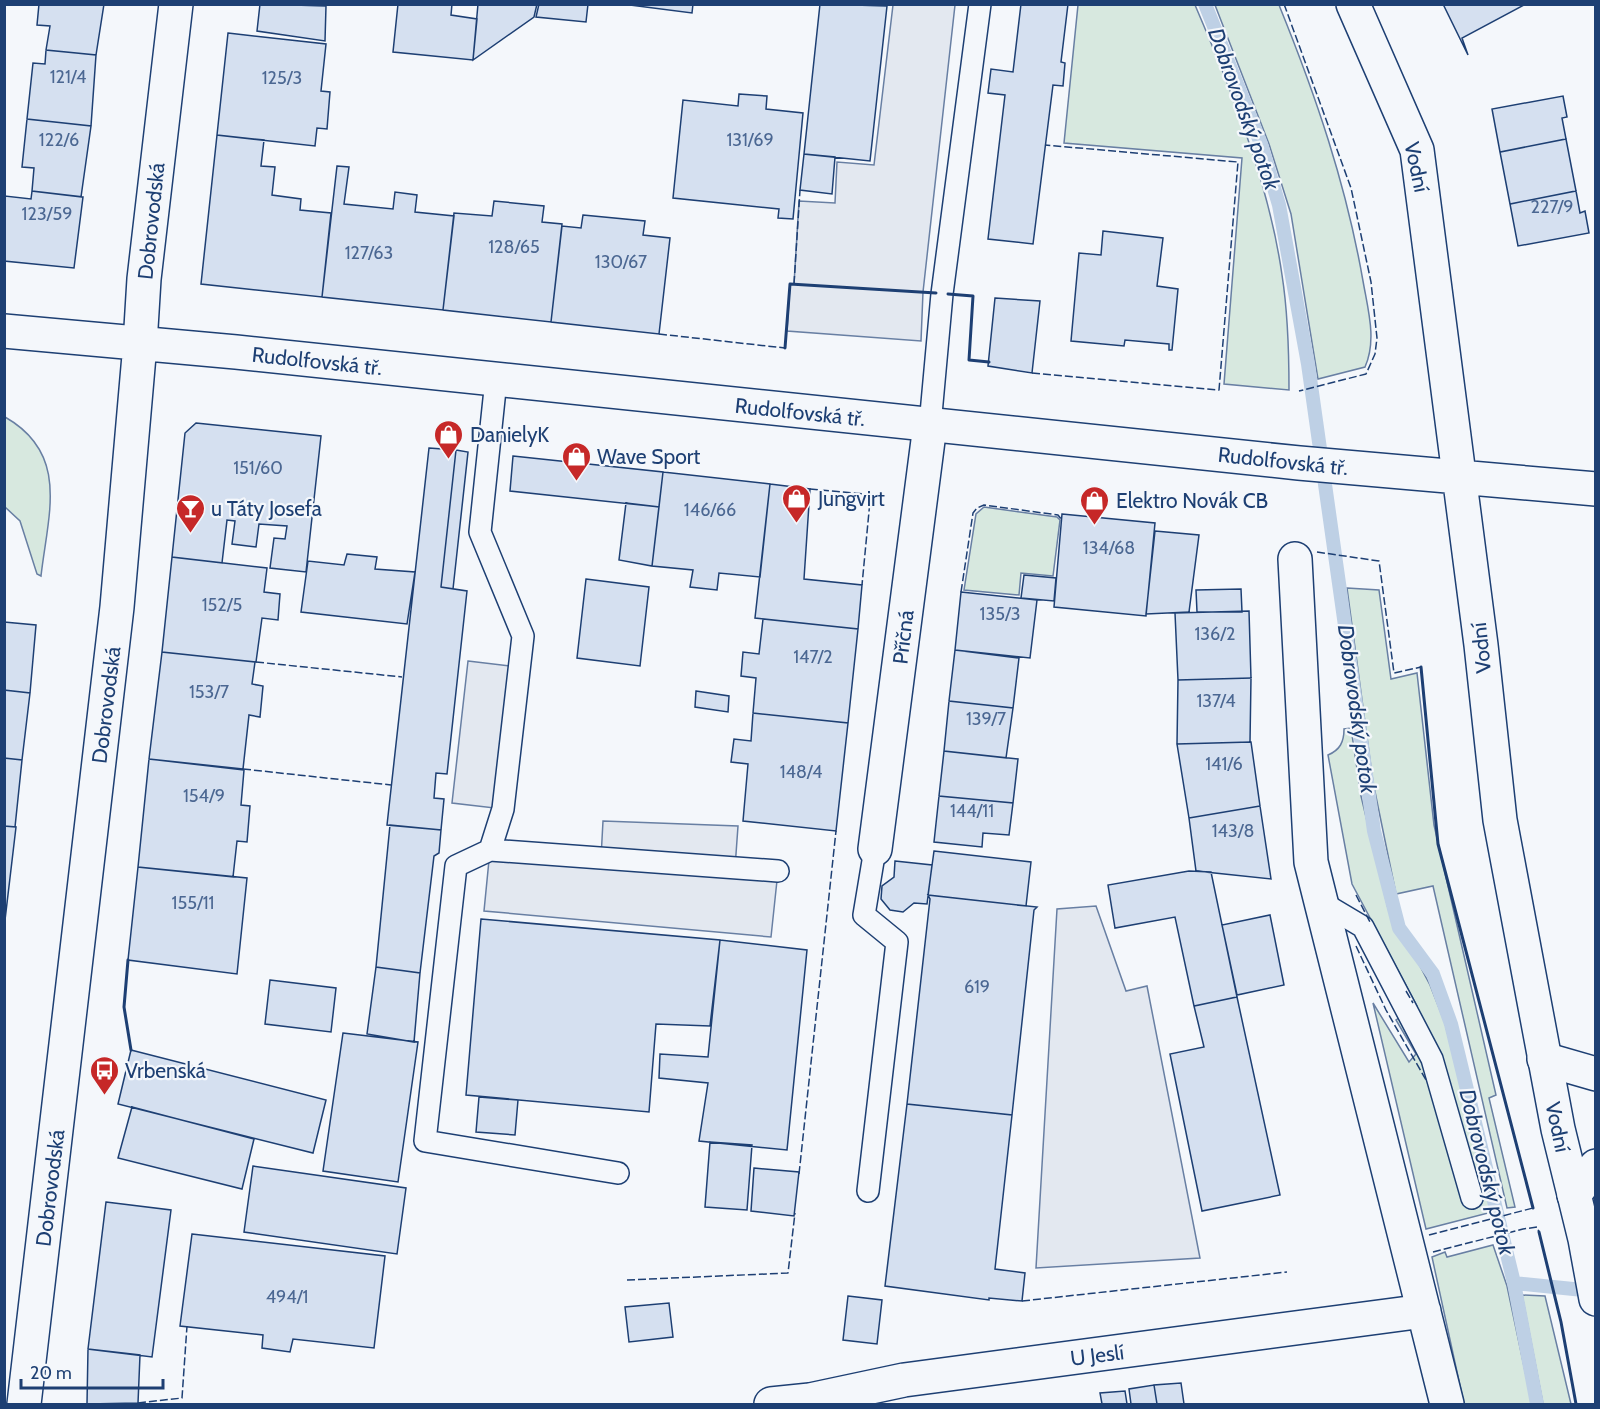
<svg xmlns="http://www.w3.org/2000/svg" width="1600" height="1409" viewBox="0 0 1600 1409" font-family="Cabin,sans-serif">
<rect width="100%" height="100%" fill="#f4f7fb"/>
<path fill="#d7e8df" stroke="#687fa3" stroke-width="1.5" d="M1078 5H1195C1231 89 1269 183 1282 275 1288 313 1289 351 1289 390L1224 384 1242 158 1064 143Z
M1215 5H1279C1316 96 1346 184 1363 281 1368 310 1377 340 1365 367L1318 379 1291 214 1269 144Z
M5 417C70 454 48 514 41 576L37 574 20 521 5 507Z
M984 507 1057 517 1060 520 1053 576 1021 573 1019 595 964 590 976 514Z
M1347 588 1379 590 1391 679 1417 673 1434 825 1496 1095 1489 1098 1515 1207 1507 1208 1433 886 1396 894 1373 782Z
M1351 728 1361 796 1388 908 1395 930 1413 953 1430 985 1445 1023 1492 1212 1426 1229 1373 1003 1409 1062 1416 1054 1396 1020 1417 1006 1352 884 1328 755C1340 750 1344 742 1344 729Z
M1493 1245 1507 1286 1532 1404H1464L1432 1257 1445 1252 1447 1257Z
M1522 1295 1545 1296 1571 1404H1543Z"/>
<path fill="#e3e8f0" stroke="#687fa3" stroke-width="1.5" d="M893 5H955L923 292 921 341 787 331 790 284H794L799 201 835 203 837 162 874 165Z
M468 661 519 667 503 809 452 803Z
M603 821 738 826 735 868 778 871 771 937 484 911 490 850 601 858Z
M1096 906 1126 991 1147 986 1200 1258 1036 1268 1057 909Z"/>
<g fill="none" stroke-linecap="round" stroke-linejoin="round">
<path stroke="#bed0e5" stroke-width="14" d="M1205 4 1261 144 1279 205 1308 364 1374 831 1399 928 1433 974 1451 1024 1514 1283 1537 1404
M1514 1283 1593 1291"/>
</g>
<path fill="#d5e0f0" stroke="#1d3f73" stroke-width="1.5" d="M39 4H104L96 55 46 50 50 26 37 25Z
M260 4 326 6 325 41 257 31Z
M398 4H452L451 15 477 19 473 60 393 52Z
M478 4H537L534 17 473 60Z
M539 4H588L586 22 536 17Z
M622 4H693L692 13Z
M820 4 887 6 870 161 804 154Z
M1021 4H1068L1061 62 1065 63 1063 86 1053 85 1033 244 988 239 1005 95 988 93 991 69 1013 72Z
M1443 4H1526L1462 38 1468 55Z
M228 33 326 44 321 91 330 92 327 129 317 128 315 146 217 135Z
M46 50 96 55 91 126 27 119 33 63 45 64Z
M739 94 767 96 766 109 803 113 793 219 778 218 779 209 673 198 683 100 738 106Z
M1563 96 1567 117 1562 118 1566 139 1500 152 1492 109Z
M27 119 91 126 81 197 32 191 34 168 22 167Z
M217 135 264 140 261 166 275 167 272 195 301 199 300 210 331 213 322 297 201 284Z
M1566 139 1576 191 1510 204 1500 152Z
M804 154 835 157 832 194 800 190Z
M337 166 349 167 344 204 393 209 395 192 417 195 415 212 454 216 443 310 322 297Z
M32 191 83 197 74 268 4 261 5 196 31 199Z
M1576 191 1580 213 1585 211 1589 233 1518 246 1510 204Z
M494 201 544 206 542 222 562 224 551 322 443 310 454 213 492 216Z
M583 215 645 221 643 235 670 238 659 334 551 322 562 226 581 228Z
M1103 231 1163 238 1157 286 1178 289 1172 350H1169V344L1125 340 1124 346 1071 341 1079 253 1101 255Z
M995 298 1040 301 1032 373 988 366Z
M196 423 321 436 306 572 270 568 274 538 285 539 287 526 259 524 256 547 232 544 235 521 227 520 222 563 172 557 185 433Z
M429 448 456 450 441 587 467 591 447 774 436 773 434 798 444 799 441 830 387 825Z
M456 450 468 452 453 589 441 587Z
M513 456 663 472 659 507 510 491Z
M663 472 770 484 760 577 719 573 717 590 690 587 693 570 652 566Z
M770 484 810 489 804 579 862 585 858 629 755 618Z
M626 503 659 507 652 566 619 560Z
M1062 514 1155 523 1146 616 1054 607Z
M1155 531 1199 535 1189 612 1146 614Z
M347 554 377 557 375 569 415 572 407 624 301 612 308 561 344 565Z
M172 557 267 568 264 592 280 594 278 620 262 618 256 662 162 652Z
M1024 575 1056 578 1054 601 1021 598Z
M586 579 649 587 640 666 577 658Z
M1241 589 1242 612H1197L1196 590Z
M961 592 1037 600 1030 658 955 650Z
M1249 611 1251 678 1178 680 1175 613Z
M763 619 858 629 848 723 753 713 756 678 741 676 743 652 759 654Z
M4 622 36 625 30 693 4 690Z
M955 650 1019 658 1013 708 949 701Z
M162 652 255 662 252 684 263 686 260 717 249 715 243 769 149 759Z
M1251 678 1250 742 1177 744 1178 680Z
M4 690 30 693 22 760 4 758Z
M696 691 729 696 728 712 695 707Z
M949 701 1013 708 1006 758 944 751Z
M753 713 848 723 836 831 743 821 748 764 731 762 734 739 751 741Z
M1251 742 1260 806 1189 818 1177 744Z
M944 751 1018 759 1013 803 939 796Z
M4 758 22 760 15 827 4 826Z
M149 759 244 770 241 805 250 806 247 842 237 841 233 877 138 867Z
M939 796 1013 803 1009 835 983 833 982 847 934 842Z
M1260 806 1271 879 1196 871 1189 818Z
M390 825 441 830 439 853 434 856 420 973 376 967Z
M4 826 16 827 5 920H4Z
M934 851 1031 862 1026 906 928 895Z
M895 861 932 865 927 904 914 903 903 912 890 910 881 899 882 886 894 877Z
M138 867 247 878 237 974 128 960Z
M1189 871 1211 872 1237 997 1194 1006 1175 917 1115 928 1108 885Z
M928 895 1037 907 1034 910 1012 1115 907 1104 930 899Z
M1270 915 1284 985 1237 995 1222 925Z
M481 919 720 940 710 1026 656 1024 649 1112 466 1095Z
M720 940 807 950 787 1150 699 1141 708 1083 659 1078 660 1054 708 1057Z
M376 967 420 973 414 1042 367 1034Z
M270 980 336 988 331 1032 265 1024Z
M1237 997 1280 1195 1202 1211 1170 1054 1204 1047 1194 1006Z
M343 1033 418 1042 398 1182 323 1171Z
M131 1050 326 1100 313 1153 118 1104Z
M479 1097 518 1100 515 1135 476 1132Z
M907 1104 1012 1115 995 1269 1025 1273 1022 1301 989 1298V1300L885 1286Z
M132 1107 254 1139 242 1189 118 1158Z
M710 1142 752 1145 747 1210 705 1207Z
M253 1166 406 1188 397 1254 244 1232Z
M754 1168 799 1172 794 1216 751 1211Z
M106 1202 171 1210 152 1357 88 1349Z
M192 1234 385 1256 374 1348 293 1339 290 1352 262 1348 263 1335 180 1326Z
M848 1296 882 1300 877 1344 843 1340Z
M669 1303 673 1337 629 1342 625 1307Z
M88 1349 140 1355 138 1403 87 1404Z
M1181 1383 1184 1404H1157L1154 1385Z
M1154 1385 1157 1404H1131L1129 1389Z
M1125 1391 1127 1404H1102L1100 1393Z"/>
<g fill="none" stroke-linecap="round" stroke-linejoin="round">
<defs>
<path id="lane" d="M496 380 480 532 523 636 503 809 490 850 778 871
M930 425 942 294 980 4
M490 850 456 866 425 1141 618 1173
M1321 902 1363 927 1432 1059 1472 1198
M868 1191 897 942 864 915 875 849"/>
<path id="street" d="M140 344 144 279 176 4
M1295 559 1311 862 1447 1404
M875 849 930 425
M1544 1059 1596 1074
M1574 1195 1596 1166
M771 1404 810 1400 904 1380 1424 1311"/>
<path id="secondary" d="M1353 4 1417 150 1481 645 1500 820 1558 1129 1585 1239 1596 1299
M4 331 236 352 1299 463 1596 489
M24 1404 117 607 140 344"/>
</defs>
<use href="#lane" stroke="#1d3f73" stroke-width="24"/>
<use href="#street" stroke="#1d3f73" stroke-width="36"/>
<use href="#secondary" stroke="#1d3f73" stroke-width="36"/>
<use href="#lane" stroke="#f4f7fb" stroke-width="21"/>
<use href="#street" stroke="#f4f7fb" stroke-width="33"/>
<use href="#secondary" stroke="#f4f7fb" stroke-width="33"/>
<path stroke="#1d3f73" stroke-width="1.5" stroke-dasharray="8 3" stroke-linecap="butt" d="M1284 4 1351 188 1371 282 1377 338 1375 354 1366 374 1299 391
M794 284 800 190
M659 334 785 348
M1032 373 1219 390 1238 162 1045 145
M810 489 864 494 870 501 862 585
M1317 552 1379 561 1394 673 1421 667
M961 592 973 513 977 508 984 505 1058 515 1062 520
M256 662 402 677
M243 769 391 785
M1356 895 1370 922
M1356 946 1386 1010 1426 1080
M1406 991 1413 1003
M799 1174 836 831
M1429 1235 1533 1208
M1433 1252 1523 1229 1537 1227 1539 1232
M627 1280 788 1273 795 1213
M1022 1301 1287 1272
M138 1403 182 1398 187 1326"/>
<path stroke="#1d3f73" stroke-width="3" d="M948 294 973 296 969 360 989 362
M785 348 790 284 936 293
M1421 667 1438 844 1533 1208
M128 960 124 1007 131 1050
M1539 1232 1561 1322 1576 1404"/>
</g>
<defs>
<symbol id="shop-pin" viewBox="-11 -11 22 30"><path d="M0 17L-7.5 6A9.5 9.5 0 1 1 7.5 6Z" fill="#c62828" stroke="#f4f7fb"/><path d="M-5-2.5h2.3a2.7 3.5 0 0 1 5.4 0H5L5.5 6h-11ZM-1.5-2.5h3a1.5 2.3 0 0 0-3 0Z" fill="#fff"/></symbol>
<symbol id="bar-pin" viewBox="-11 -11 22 30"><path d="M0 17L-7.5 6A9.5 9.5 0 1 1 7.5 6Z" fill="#c62828" stroke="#f4f7fb"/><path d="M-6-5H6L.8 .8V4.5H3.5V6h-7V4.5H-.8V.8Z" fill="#fff"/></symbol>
<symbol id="bus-pin" viewBox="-11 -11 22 30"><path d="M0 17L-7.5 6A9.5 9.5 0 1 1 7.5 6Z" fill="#c62828" stroke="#f4f7fb"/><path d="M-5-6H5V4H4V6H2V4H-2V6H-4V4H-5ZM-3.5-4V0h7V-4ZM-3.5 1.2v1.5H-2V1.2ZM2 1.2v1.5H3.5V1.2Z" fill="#fff"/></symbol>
</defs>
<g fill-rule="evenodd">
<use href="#shop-pin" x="432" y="418" width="33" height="45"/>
<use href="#shop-pin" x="560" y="440" width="33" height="45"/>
<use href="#shop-pin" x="780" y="482" width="33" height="45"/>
<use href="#shop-pin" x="1078" y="484" width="33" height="45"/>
<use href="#bar-pin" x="174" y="492" width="33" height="45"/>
<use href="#bus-pin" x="88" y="1054" width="33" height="45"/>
</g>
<g text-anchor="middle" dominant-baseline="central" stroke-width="4.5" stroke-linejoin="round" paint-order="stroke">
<g font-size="18" fill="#4b6792">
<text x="68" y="77">121/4</text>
<text x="282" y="78">125/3</text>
<text x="59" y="140">122/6</text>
<text x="750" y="140">131/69</text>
<text x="1552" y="207">227/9</text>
<text x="47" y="214">123/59</text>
<text x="514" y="247">128/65</text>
<text x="369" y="253">127/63</text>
<text x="621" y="262">130/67</text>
<text x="258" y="468">151/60</text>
<text x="710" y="510">146/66</text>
<text x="1109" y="548">134/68</text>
<text x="222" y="605">152/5</text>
<text x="1000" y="614">135/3</text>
<text x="1215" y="634">136/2</text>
<text x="813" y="657">147/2</text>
<text x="209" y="692">153/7</text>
<text x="1216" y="701">137/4</text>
<text x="986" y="719">139/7</text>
<text x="1224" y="764">141/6</text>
<text x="801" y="772">148/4</text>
<text x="204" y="796">154/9</text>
<text x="972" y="811">144/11</text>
<text x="1233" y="831">143/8</text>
<text x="193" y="903">155/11</text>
<text x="977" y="987">619</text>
<text x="287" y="1297">494/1</text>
</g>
<g font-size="21" fill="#1d3f73" stroke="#f4f7fb">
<text transform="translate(1417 167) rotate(78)">Vodní</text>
<text transform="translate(151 221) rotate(-84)">Dobrovodská</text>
<text transform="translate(317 361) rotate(6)">Rudolfovská tř.</text>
<text transform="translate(800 412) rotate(6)">Rudolfovská tř.</text>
<text transform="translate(1283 461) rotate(6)">Rudolfovská tř.</text>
<text transform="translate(903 637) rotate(-83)">Příčná</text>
<text transform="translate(1481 648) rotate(-96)">Vodní</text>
<text transform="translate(106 705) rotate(-83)">Dobrovodská</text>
<text transform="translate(1558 1127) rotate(78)">Vodní</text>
<text transform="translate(50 1188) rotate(-83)">Dobrovodská</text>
<text transform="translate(1097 1355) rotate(-7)">U Jeslí</text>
</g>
<g font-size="21" fill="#1d3f73" stroke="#f4f7fb" text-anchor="start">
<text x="470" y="434">DanielyK</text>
<text x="597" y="456">Wave Sport</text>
<text x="818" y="498">Jungvirt</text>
<text x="1116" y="500">Elektro Novák CB</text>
<text x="211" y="508">u Táty Josefa</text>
<text x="125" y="1070">Vrbenská</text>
</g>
<g font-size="22" font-style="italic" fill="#1d3f73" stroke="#f4f7fb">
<text transform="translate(1244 109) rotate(70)">Dobrovodský potok</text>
<text transform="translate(1357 709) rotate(82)">Dobrovodský potok</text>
<text transform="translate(1487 1172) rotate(76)">Dobrovodský potok</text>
</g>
</g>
<rect width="1600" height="1409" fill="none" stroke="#1d3f73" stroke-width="12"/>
<path d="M21 1379v9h142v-9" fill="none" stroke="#1d3f73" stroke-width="3"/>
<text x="30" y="1379" font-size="18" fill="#1d3f73" stroke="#f4f7fb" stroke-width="4.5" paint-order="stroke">20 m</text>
</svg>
